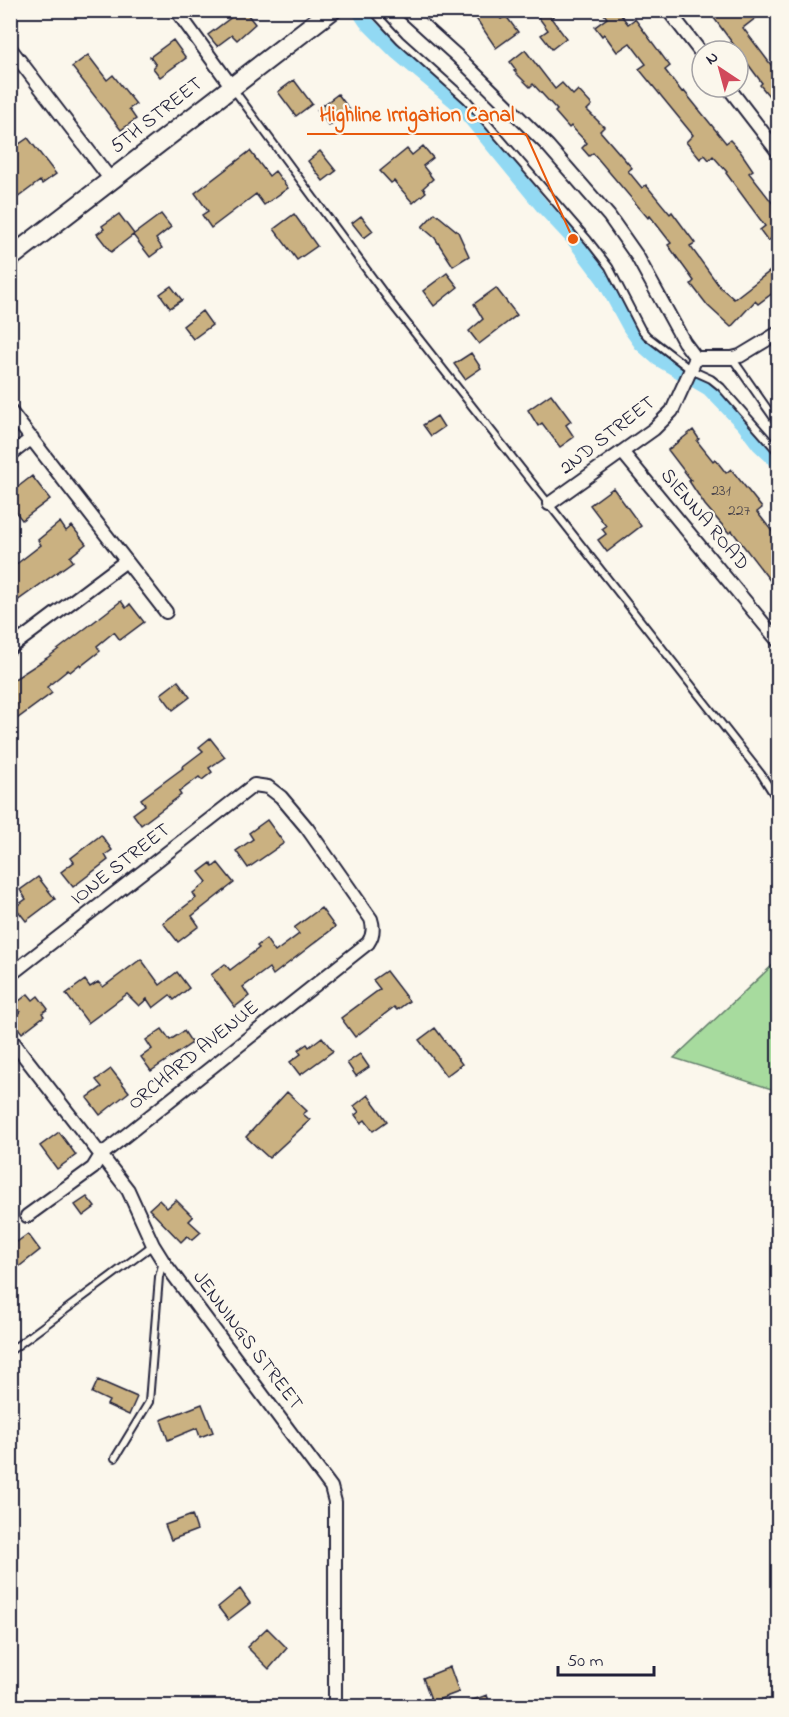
<svg xmlns="http://www.w3.org/2000/svg" width="789" height="1717" viewBox="0 0 789 1717" font-family="'Indie Flower',sans-serif">
<rect width="100%" height="100%" fill="#fbf7ec"/>
<filter id="ink" filterUnits="userSpaceOnUse"><feTurbulence type="fractalNoise" baseFrequency=".0167" numOctaves="2"/><feDisplacementMap in="SourceGraphic" scale="12" xChannelSelector="R" yChannelSelector="G"/><feConvolveMatrix kernelMatrix="1 2 1 2 8 2 1 2 1" color-interpolation-filters="sRGB"/></filter>
<g filter="url(#ink)">
<path fill="#a7db9e" stroke="#647e6c" stroke-width="1.5" d="M778 960V1091L674 1058Z"/>
<g fill="none" stroke-linecap="round" stroke-linejoin="round">
<path stroke="#92d9f3" stroke-width="14" d="M358 10 366 22 397 53 460 106 542 206 573 239 603 279 629 327 641 344 658 359 709 389 743 424 759 445 778 463"/>
</g>
<path fill="#cab181" stroke="#22223b" stroke-width="1.5" d="M241 10H244L255 24 237 40 232 35 217 46 208 35Z
M484 10H494L501 19 506 16 518 32 496 48 475 17Z
M533 10H561L551 18 566 38 552 49 541 35 548 30Z
M601 10H617L628 24 635 19 670 66 665 70 682 92 684 91 726 143 730 140 740 151 753 170 749 173 778 210V233L768 241 760 230 765 226 726 173 727 172 713 156 709 160 705 155 700 159 686 142 693 135 639 69 646 64 630 43 617 52 604 34 602 36 595 27 607 18Z
M708 10H766L743 28 778 74V104L772 94 769 96 760 85 762 83Z
M173 40 186 58 160 77 153 68 156 65 150 57Z
M525 50 555 89 562 83 573 95 578 90 592 105 587 110 604 127 600 131 632 168 628 171 642 188 646 185 670 214 672 212 695 243 690 246 720 287 734 299 778 265V289L758 304 755 301 731 327 708 306 691 284 694 281 668 245 671 243 650 216 648 218 593 153 589 156 582 148 587 143 571 126 569 128 555 112 557 110 533 84 530 87 514 71 516 70 510 62Z
M88 55 107 80 113 75 136 104 129 109 136 119 121 130 72 67Z
M294 80 312 104 296 116 278 92Z
M338 94 350 110 329 126 317 110Z
M28 138 56 174 42 184 40 181 17 198 10 189V159L16 155 12 149Z
M423 146 433 158 423 166 433 179 423 188 426 192 413 203 394 181 391 183 380 171 407 149 412 155Z
M250 151 269 176 275 171 288 188 264 205 256 194 211 228 202 215 208 211 195 193Z
M320 151 336 171 323 181 308 161Z
M435 213 458 232 469 256 453 266 435 238 422 227Z
M119 214 134 234 161 214 171 227 156 239 162 248 150 257 133 235 111 252 97 234 104 229 102 226Z
M294 214 317 246 297 260 274 229Z
M361 216 373 231 364 238 352 223Z
M447 273 458 287 434 306 423 291Z
M171 286 182 300 170 308 160 294Z
M496 288 517 315 479 344 469 331 483 319 474 304Z
M202 311 212 325 193 339 183 326Z
M471 353 481 368 465 379 454 364Z
M551 394 571 421 566 425 574 437 560 447 542 423 538 426 528 410Z
M437 416 444 427 431 436 423 425Z
M693 430 699 439 697 441 713 461 715 459 726 473 731 469 762 508 757 512 778 539V591L732 531 729 533 705 505 689 481 691 480 668 450Z
M32 476 50 499 22 520 10 505V493Z
M613 488 641 526 607 552 598 540 606 534 602 529 606 526 590 505Z
M60 522 66 531 72 526 86 544 70 557 73 561 10 606V569L41 545 38 540Z
M121 601 126 608 130 604 144 622 120 640 114 632 97 646 100 651 81 666 80 664 70 672 68 670 47 687 52 693 10 724V682L47 658Z
M178 681 190 697 173 710 161 694Z
M210 738 225 757 209 768 212 772 202 780 199 777 179 792 181 795 141 825 133 814 145 805 141 799 183 768 182 767 203 751 199 747Z
M267 820 284 843 248 868 236 851 253 839 249 833Z
M101 835 112 850 105 855 108 860 73 887 61 872 74 862 71 858Z
M211 863 213 867 218 863 234 883 192 916 199 926 178 942 163 923 196 898 193 893 207 882 199 872Z
M38 877 55 899 26 921 15 907 26 899 20 890Z
M321 908 335 927 273 975 269 968 243 987 249 996 235 1007 211 975 225 964 230 970 259 948 257 946 266 939 275 952 299 934 294 928Z
M141 959 160 985 177 972 189 988 174 1000 170 995 153 1008 147 999 139 1006 127 994 88 1023 66 994 85 980 90 987 98 982 103 987Z
M386 971 409 1001 397 1010 394 1007 355 1037 341 1018 380 989 373 980Z
M28 994 33 1000 38 996 48 1009 42 1013 44 1016 22 1033 11 1019 20 1012 14 1005Z
M435 1028 462 1064 446 1076 419 1040Z
M162 1029 170 1040 184 1031 192 1043 151 1071 141 1057 152 1049 146 1040Z
M322 1037 333 1051 300 1075 290 1062 301 1054 298 1050 307 1044 309 1047Z
M360 1054 369 1067 356 1076 347 1063Z
M111 1069 129 1092 100 1115 87 1098 102 1087 96 1080Z
M287 1092 307 1111 303 1114 310 1120 269 1158 246 1137Z
M368 1095 387 1121 373 1131 365 1120 361 1123 355 1115 359 1112 354 1106Z
M59 1132 76 1155 57 1169 40 1146Z
M87 1197 95 1207 83 1216 75 1205Z
M159 1200 167 1208 176 1200 193 1217 189 1221 201 1232 192 1240 187 1236 181 1242 149 1209Z
M28 1234 40 1250 16 1269 10 1261V1247Z
M98 1380 137 1397 129 1415 107 1405 109 1401 92 1393Z
M202 1404 213 1432 200 1437 197 1428 168 1440 161 1420Z
M192 1515 197 1530 171 1540 165 1525Z
M240 1589 250 1603 228 1620 218 1607Z
M267 1628 287 1648 269 1669 247 1647Z
M450 1667 459 1692 432 1702 423 1678Z
M487 1695 491 1707H459V1705Z"/>
<g fill="none" stroke-linecap="round" stroke-linejoin="round">
<defs>
<path id="lane" d="M372 10 400 40 467 100 588 240 609 267 641 329 647 336 691 370 711 379 721 387 778 452
M234 90 391 303 761 774 778 801
M732 358 778 424
M10 1351 153 1245
M115 1458 149 1402 159 1277 163 1261"/>
<path id="street" d="M176 10 232 87
M406 10 457 56 548 146 609 216 637 256 684 342 696 358H732L740 356 778 333
M668 10 702 54
M10 48 111 180
M728 87 778 152
M10 411 166 612
M623 453 778 641
M10 455 32 438
M549 504 654 429 672 411 696 358
M10 648 126 561
M10 975 254 785 268 787 281 797 307 828 371 919C374 928 373 936 368 943L101 1155 93 1168 27 1216
M10 1038 128 1190 153 1245 163 1261 331 1487 335 1502V1706"/>
<path id="secondary" d="M10 258 332 10"/>
</defs>
<use href="#lane" stroke="#22223b" stroke-width="10"/>
<use href="#street" stroke="#22223b" stroke-width="16"/>
<use href="#secondary" stroke="#22223b" stroke-width="22"/>
<use href="#lane" stroke="#fbf7ec" stroke-width="6"/>
<use href="#street" stroke="#fbf7ec" stroke-width="12"/>
<use href="#secondary" stroke="#fbf7ec" stroke-width="18"/>
</g>
</g>
<g text-anchor="middle" dominant-baseline="central" stroke-width="4.5" stroke-linejoin="round" paint-order="stroke">
<g font-size="16" fill="#4c464c">
<text x="721" y="491">231</text>
<text x="739" y="511">227</text>
</g>
<g font-size="20" fill="#22223b" stroke="#fbf7ec">
<text transform="translate(157 116) rotate(-38)">5TH STREET</text>
<text transform="translate(608 436) rotate(-38)">2ND STREET</text>
<text transform="translate(704 520) rotate(50)">SIENNA ROAD</text>
<text transform="translate(121 865) rotate(-38)">IONE STREET</text>
<text transform="translate(194 1056) rotate(-39)">ORCHARD AVENUE</text>
<text transform="translate(247 1341) rotate(53)">JENNINGS STREET</text>
</g>
</g>
<path fill="none" stroke="#e8590c" stroke-width="2" d="M573 239L526 134H307"/>
<circle fill="#e8590c" stroke="#fbf7ec" stroke-width="2" cx="573" cy="239" r="6"/>
<g font-size="21" text-anchor="middle" font-weight="bold" fill="#e8590c" stroke="#fbf7ec" stroke-width="4.5" stroke-linejoin="round" paint-order="stroke">
<text x="417" y="121">Highline Irrigation Canal</text>
</g>
<rect width="789" height="1717" fill="none" stroke="#fbf7ec" stroke-width="36"/>
<rect x="18" y="18" width="753" height="1681" fill="none" stroke="#22223b" stroke-width="2" filter="url(#ink)"/>
<g transform="translate(720 69) rotate(324)"><circle r="28" fill="#fbf7ec" stroke="#a4a2a5" stroke-width="1.5"/>
<path d="M0-4.5L10 22L0 15L-10 22Z" fill="#d1495b"/>
<text y="-9" font-size="16" font-weight="bold" text-anchor="middle" fill="#22223b">N</text>
</g>
<path d="M558 1666v9h96v-9" fill="none" stroke="#22223b" stroke-width="3"/>
<text x="567" y="1666" font-size="18" fill="#22223b" stroke="#fbf7ec" stroke-width="4.5" paint-order="stroke">50 m</text>
</svg>
